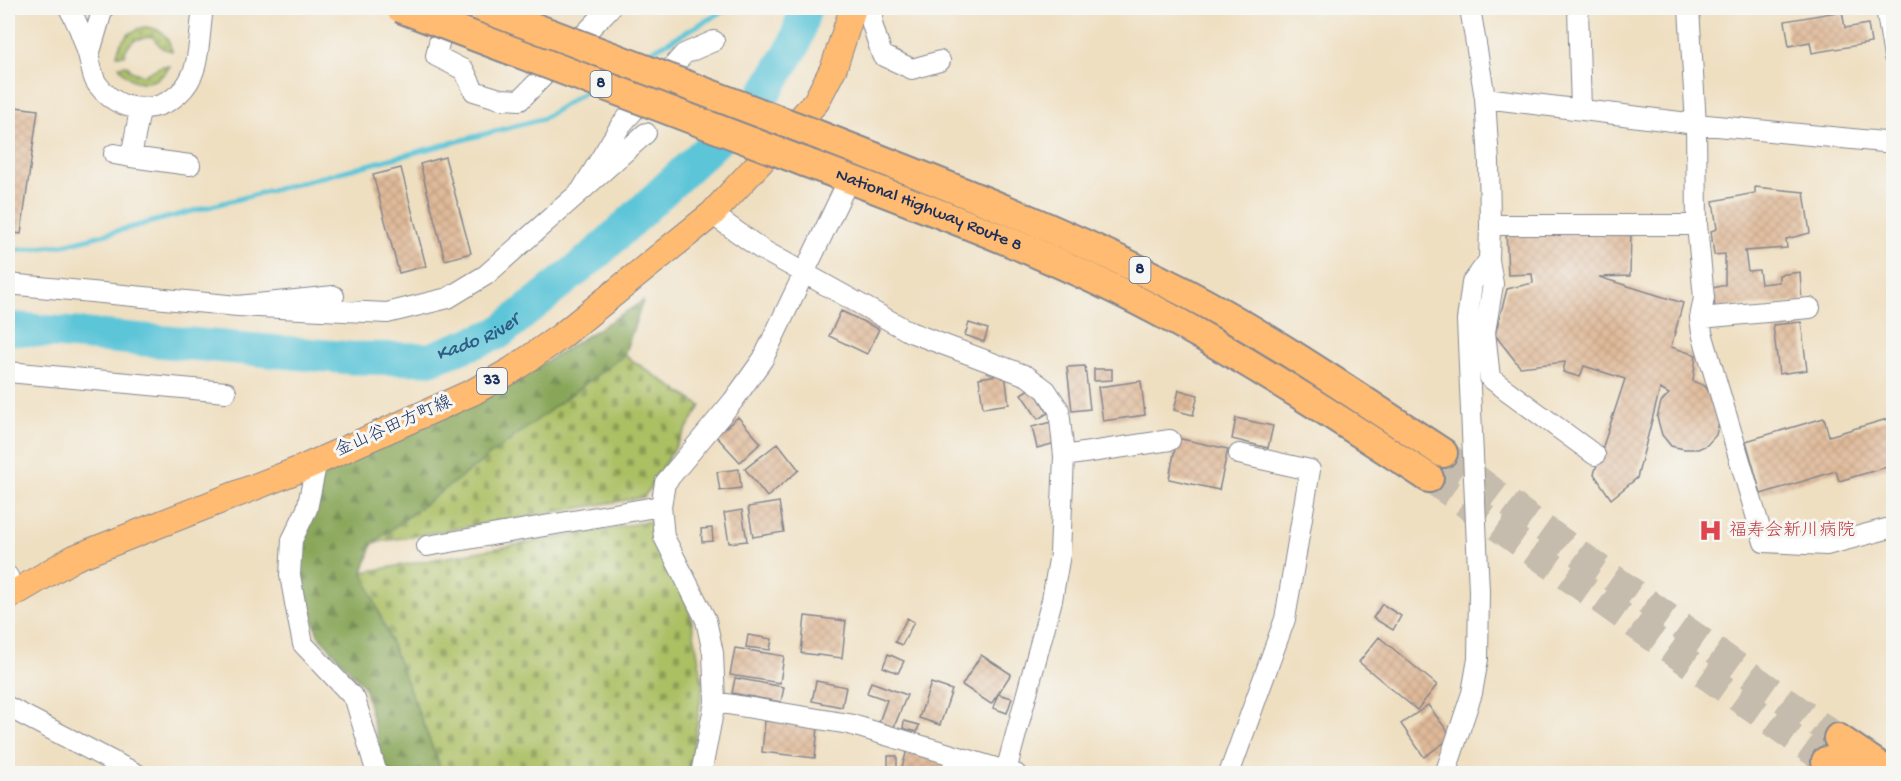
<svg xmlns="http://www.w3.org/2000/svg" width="1901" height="781" viewBox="0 0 1901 781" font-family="'Gochi Hand','Klee One',sans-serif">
<defs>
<pattern id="grass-dots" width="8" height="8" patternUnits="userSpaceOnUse" patternTransform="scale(1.5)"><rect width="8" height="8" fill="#abbf63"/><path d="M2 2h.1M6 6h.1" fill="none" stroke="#8a9c55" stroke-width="1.8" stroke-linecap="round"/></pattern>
<pattern id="forest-firs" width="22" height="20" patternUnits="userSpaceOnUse" patternTransform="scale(1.5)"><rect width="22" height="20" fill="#88a659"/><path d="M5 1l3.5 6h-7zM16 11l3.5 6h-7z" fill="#6e884d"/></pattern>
<pattern id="cemetery-stones" width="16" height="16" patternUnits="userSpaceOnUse" patternTransform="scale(1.5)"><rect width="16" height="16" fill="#abbf63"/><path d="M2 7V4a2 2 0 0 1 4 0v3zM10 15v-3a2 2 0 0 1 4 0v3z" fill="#8a9c55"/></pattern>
<pattern id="building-cross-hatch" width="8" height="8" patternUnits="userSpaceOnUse" patternTransform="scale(1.5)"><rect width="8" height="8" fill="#e0ba99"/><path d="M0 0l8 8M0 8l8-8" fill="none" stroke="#c0a086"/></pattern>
</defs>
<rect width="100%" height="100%" fill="#f6f6f2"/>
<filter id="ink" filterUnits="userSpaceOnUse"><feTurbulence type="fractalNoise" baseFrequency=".0167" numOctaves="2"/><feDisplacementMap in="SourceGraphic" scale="12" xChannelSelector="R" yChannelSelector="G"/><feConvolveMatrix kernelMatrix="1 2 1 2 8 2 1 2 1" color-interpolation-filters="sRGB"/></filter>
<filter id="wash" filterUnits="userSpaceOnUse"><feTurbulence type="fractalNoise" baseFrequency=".008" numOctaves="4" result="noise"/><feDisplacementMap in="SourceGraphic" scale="24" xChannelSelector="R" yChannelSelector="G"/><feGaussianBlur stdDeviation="1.35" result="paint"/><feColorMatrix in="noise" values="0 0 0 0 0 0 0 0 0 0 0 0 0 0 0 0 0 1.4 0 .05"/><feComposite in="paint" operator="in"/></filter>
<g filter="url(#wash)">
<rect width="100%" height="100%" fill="#efdfc1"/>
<path fill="url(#grass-dots)" stroke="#637760" stroke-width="1.5" d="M145 27C162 28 167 35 172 51L162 48 152 36 134 40 126 49 125 55H117C120 39 129 31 145 27Z
M127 65 131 71 143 75 162 66H170C158 87 131 88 119 66Z"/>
<path fill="url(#forest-firs)" stroke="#526a5c" stroke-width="1.5" d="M643 301 624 355 373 543 363 572 442 771 458 773H386L364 686 318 635 301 576 300 536 322 478 368 447 485 399Z"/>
<path fill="url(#cemetery-stones)" stroke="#637760" stroke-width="1.5" d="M624 355 701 406 644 497 373 543Z
M651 521 690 612 703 683 691 763 685 773 442 771 363 572Z"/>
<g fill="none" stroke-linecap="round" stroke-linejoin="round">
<path stroke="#5cc5d8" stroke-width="5" d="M639 58 729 8
M12 251 64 245 542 119 588 90"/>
<path stroke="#5cc5d8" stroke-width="33" id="s1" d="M8 328 350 358 430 359 499 333 596 254 761 99 795 44 805 8"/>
</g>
<g id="blocks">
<path fill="url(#building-cross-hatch)" d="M1842 11 1845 28 1868 24 1871 43 1812 53 1810 42 1789 46 1785 21Z
M8 106 38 110 21 234 8 232Z
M445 157 471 253 445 260 420 164Z
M401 168 426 266 399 273 373 175Z
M1755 187 1804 192 1810 233 1786 239 1787 248 1745 251 1748 271 1759 270 1761 284 1779 282V275L1800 272 1802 302 1715 308 1713 288 1725 285V254L1714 255 1711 231 1717 229 1713 201 1755 193Z
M1506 231H1631L1630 276 1599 277 1683 303 1671 347 1696 355 1693 381 1705 386 1714 400 1720 418 1716 435 1707 445 1698 449H1684L1671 446 1662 435 1657 417 1661 402 1669 394 1660 389 1637 478 1611 499 1594 474 1625 379 1584 366 1580 377 1563 372 1565 362 1520 367 1495 335 1507 289 1533 283 1532 274 1508 275Z
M841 311 879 329 867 354 829 336Z
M1801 322 1807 370 1779 374 1773 325Z
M969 323 988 329 984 342 965 335Z
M1085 366 1090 409 1072 411 1067 367Z
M1094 369H1112V380L1094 381Z
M1005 374 1009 404 983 408 979 378Z
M1141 381 1145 415 1103 421 1098 387Z
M1032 387 1048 413 1038 419 1021 394Z
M1179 390 1198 395 1193 415 1174 410Z
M738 417 761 443 740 462 716 436Z
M1894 417V465L1839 481 1836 471 1761 494 1746 441 1824 418 1829 436Z
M1236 418 1273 426 1268 448 1232 439Z
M1051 422 1056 443 1037 448 1032 427Z
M1177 438 1228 449 1219 490 1169 479Z
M778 443 799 470 767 497 745 469Z
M739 469 741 488 720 491 717 472Z
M779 502 784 532 753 537 748 507Z
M742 510 747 541 729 543 724 513Z
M712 528 713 541 702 542 701 529Z
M1382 604 1401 616 1393 630 1373 618Z
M805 616 846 621 842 658 801 653Z
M907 618 914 622 902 645 895 642Z
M748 635 772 639 770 650 746 647Z
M1379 637 1437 685 1417 710 1359 662Z
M735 648 784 656 780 683 730 675Z
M888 654 904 661 898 673 883 667Z
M981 655 1011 674 998 694 1012 698 1007 713 993 708 998 694 991 704 962 685Z
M735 678 784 687 781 702 732 693Z
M816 681 846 687 842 707 812 701Z
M871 682 907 695 894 727 879 722 887 700 867 693Z
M931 683 952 690 940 725 919 718Z
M1428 705 1452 737 1424 757 1401 724Z
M765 721 818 727 815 758 762 752Z
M904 721 919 725 917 732 903 728Z
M907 750 945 761 942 774H900Z
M888 756H897V770H888Z"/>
</g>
</g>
<g filter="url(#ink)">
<use href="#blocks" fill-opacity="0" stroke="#858790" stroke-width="1.5"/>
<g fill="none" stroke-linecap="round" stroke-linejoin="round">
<path stroke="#c5bcad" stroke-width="28" stroke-dasharray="28 14" stroke-linecap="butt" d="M1443 453 1526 516 1838 738
M1429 478 1826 761"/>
<defs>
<path id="minor" d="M69 8C78 23 83 37 88 54 91 64 92 78 98 85 126 123 182 112 195 67 200 49 200 27 203 8
M447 8 436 56 464 70 474 91 500 99 520 100 610 8
M874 8 872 24 882 55 912 69 940 61
M1578 8 1581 110
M1689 8 1696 124 1697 225
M1886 8 1894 57
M89 55 103 8
M1485 98 1696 124 1894 143
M646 133 581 191 621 125 684 54 714 41
M114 154 131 157 140 110
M131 157 190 165
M712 214 761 249 910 332 1027 376 1046 390 1059 410 1064 456 1060 554 1052 600 1006 771
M1490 225H1697L1704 298 1700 318 1702 333 1764 542 1826 545 1894 527
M1489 260 1493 284 1485 332 1490 378 1595 455
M8 284 238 306
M334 296 238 306 387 313 448 298 486 275 581 191
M1700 318 1810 308
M8 372 226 392
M1064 456 1170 440
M317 461 307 509 292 540 290 575 297 614 303 644 355 699 377 774
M427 546 661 506
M8 576 14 592
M715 702 849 724 1016 774
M8 707 137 774
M701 774 715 702 713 653 706 620 664 537 661 506 665 483 733 401 763 359 849 179
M951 774 956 756
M1229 774 1285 619 1310 470 1239 454
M1445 774 1472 693 1478 659 1479 591 1467 320 1472 283 1489 260 1490 225 1489 162 1485 98 1470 8"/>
<path id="major" d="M8 597 74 558 303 468 473 392 512 370 560 337 712 214 816 102 834 67 853 8"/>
<g id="highway">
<path d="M813 133C939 182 1064 230 1184 292 1274 339 1359 398 1443 453"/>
<path id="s2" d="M802 161C928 209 1056 255 1174 320 1262 369 1345 423 1429 478"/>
<path d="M1838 738 1891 774"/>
<path d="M1826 761 1844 774"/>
</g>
</defs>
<use href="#minor" stroke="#858790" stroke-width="22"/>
<use href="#major" stroke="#858790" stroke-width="28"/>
<use href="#highway" stroke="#858790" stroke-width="32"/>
<use href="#minor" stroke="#fff" stroke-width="20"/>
<use href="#major" stroke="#ffbb71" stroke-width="26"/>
<use href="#highway" stroke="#ffbb71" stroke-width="28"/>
<defs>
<path id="highway-bridge" d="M400 8 802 161
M483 8 813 133"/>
</defs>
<use href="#highway-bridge" stroke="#858790" stroke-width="32" stroke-linecap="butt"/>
<use href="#highway-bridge" stroke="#ffbb71" stroke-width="28"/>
</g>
</g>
<defs>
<symbol id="hospital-bare" viewBox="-9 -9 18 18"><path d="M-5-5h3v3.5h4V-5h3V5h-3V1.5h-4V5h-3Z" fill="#e0444e" stroke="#f6f6f2" stroke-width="2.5" paint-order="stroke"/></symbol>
</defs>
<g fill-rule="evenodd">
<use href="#hospital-bare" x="1694" y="514" width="33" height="33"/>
</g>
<g text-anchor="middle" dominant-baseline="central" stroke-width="6" stroke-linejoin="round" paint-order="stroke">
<g fill="#f6f6f2" stroke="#5d6b8a" stroke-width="1.5">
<rect x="590.5" y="71" width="21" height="26" rx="4.5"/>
<rect x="1129.5" y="257" width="21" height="26" rx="4.5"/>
<rect x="477" y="368" width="30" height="26" rx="4.5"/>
</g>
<g font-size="16" font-weight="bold" fill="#1b2f5e">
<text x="601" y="84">8</text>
<text x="1140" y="270">8</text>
<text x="492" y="381">33</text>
</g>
<g font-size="18" fill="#1b2f5e" stroke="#f6f6f2">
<text stroke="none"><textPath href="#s2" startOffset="136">National Highway Route 8</textPath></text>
<text transform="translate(394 427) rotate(-24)">金山谷田方町線</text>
</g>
<g font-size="18" fill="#be3a42" stroke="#f6f6f2" text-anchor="start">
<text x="1729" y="531">福寿会新川病院</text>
</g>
<g font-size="20" font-style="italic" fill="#2e5c83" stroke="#f6f6f2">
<text stroke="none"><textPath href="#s1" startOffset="476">Kado River</textPath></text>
</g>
</g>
<rect width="1901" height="781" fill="none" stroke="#f6f6f2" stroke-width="30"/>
</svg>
